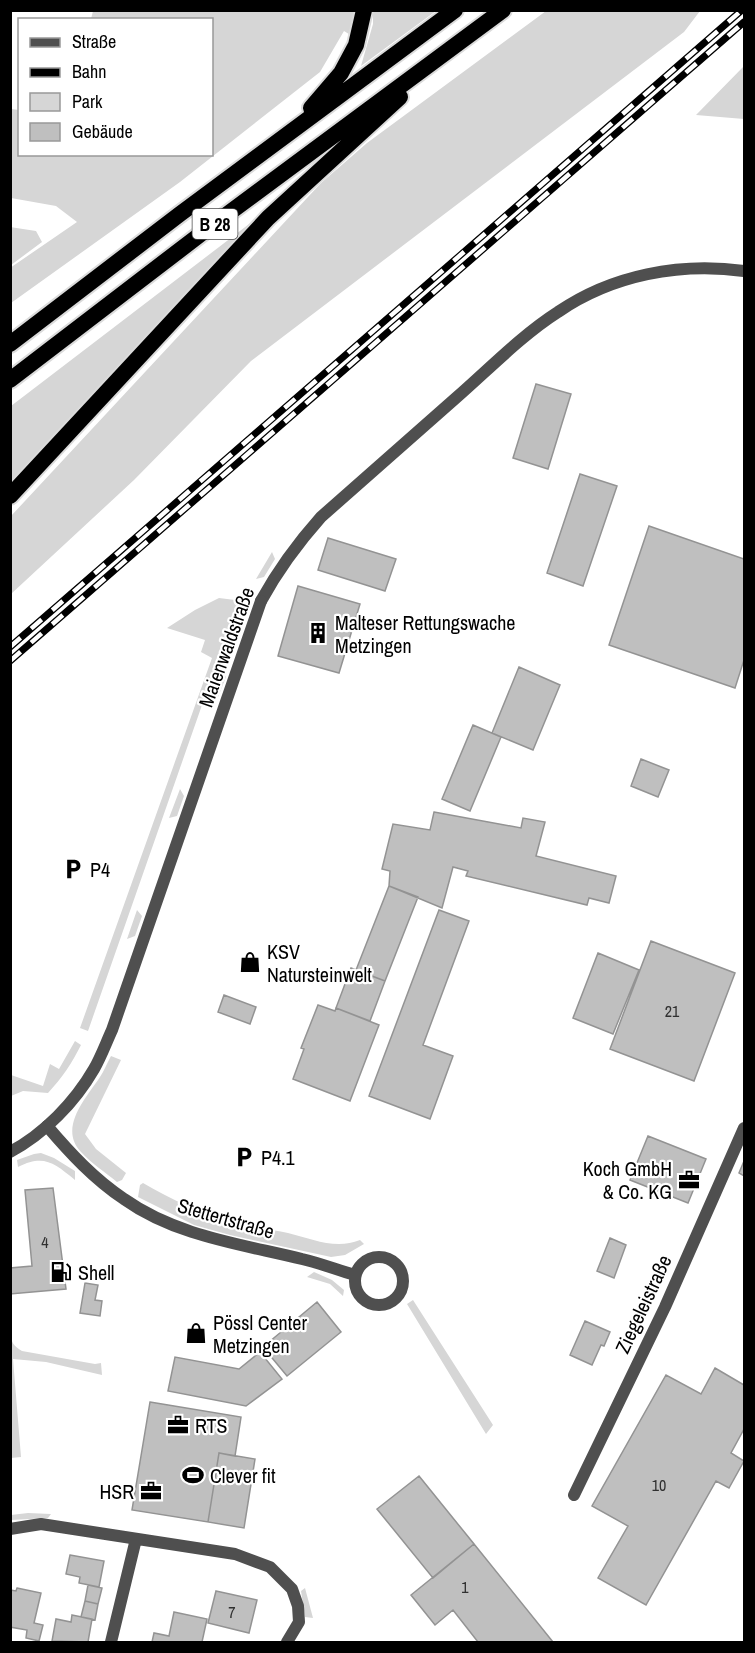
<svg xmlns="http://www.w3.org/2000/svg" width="755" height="1653" viewBox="0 0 755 1653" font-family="'Archivo Narrow',sans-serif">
<rect width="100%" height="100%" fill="#fff"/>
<path fill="#d6d6d6" d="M93 11H356L352 36 344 31 320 72 180 182 11 303 10 268 77 222 56 206 11 198V109L19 110 20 154H212V20L91 19Z
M373 11V10L436 11 361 66 373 24Z
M546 11H700L684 32 251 361 134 480 11 594V516L321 183 367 143Z
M744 66V119L696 115Z
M257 218H263L11 490V406Z
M10 227 36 231 42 242 11 265Z
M272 552 275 559 264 577 256 579Z
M219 598 235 600 237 605 88 1031 80 1028 212 658 201 652 205 640 167 628 195 610Z
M221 670 226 677 218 697 211 699Z
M180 789 184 796 177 816 169 818Z
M137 910 142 916 135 936 127 939Z
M75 1041 81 1045C72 1063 62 1078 48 1093L23 1091 11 1096V1075L43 1086 50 1064 59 1069Z
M111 1056 121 1060 85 1134 96 1149 126 1173 122 1180 117 1182C105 1172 91 1163 81 1152 58 1128 86 1098 100 1077 104 1071 107 1063 111 1056Z
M41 1153 54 1158 75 1171V1180C54 1163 44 1154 18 1167L17 1160 34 1154Z
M143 1183C171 1199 201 1214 232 1223 250 1228 269 1229 288 1233 312 1239 336 1250 360 1240L364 1244 345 1255 331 1257 230 1235 194 1225 138 1197 140 1185Z
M314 1272 332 1280 344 1290 343 1296 330 1284 307 1277Z
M413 1300 493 1425 486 1434 407 1304Z
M11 1334C11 1343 14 1346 22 1351L95 1364 101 1363 102 1375 46 1362 13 1359 21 1457 11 1458Z
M28 1513 51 1514 48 1518 11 1520V1515Z
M305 1588 313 1618 305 1617 301 1591Z"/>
<path fill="#bfbfbf" stroke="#939393" stroke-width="1.5" d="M536 384 571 394 548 469 513 458Z
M580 474 617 486 583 586 547 573Z
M649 526 744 559V660L735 688 609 645Z
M328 538 396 559 385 591 318 570Z
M298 586 360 604 339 673 278 656Z
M519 667 560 685 533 750 492 733Z
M473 725 501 737 470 811 442 799Z
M641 759 669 770 658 797 631 786Z
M434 812 521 828 523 818 545 822 536 856 616 876 609 903 589 898 587 905 466 876 468 871 453 867 442 908 389 886 390 871 382 869 393 824 430 830Z
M389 886 418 897 385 981 356 970Z
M439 910 469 921 423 1045 453 1056 430 1119 369 1096Z
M651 941 735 973 694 1081 610 1049Z
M598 953 639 970 613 1034 573 1018Z
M351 968 385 981 370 1021 336 1008Z
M224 995 256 1007 250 1024 218 1012Z
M318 1005 335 1011 336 1008 379 1025 350 1101 293 1079 304 1049 301 1048Z
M648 1136 706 1159 688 1203 630 1180Z
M744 1161V1176L739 1173Z
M53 1188 66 1289 10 1294V1268L32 1266 25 1190Z
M610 1238 626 1245 614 1278 597 1271Z
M85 1283 98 1285 95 1300 102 1301 100 1316 80 1313Z
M317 1302 341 1332 287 1376 263 1347Z
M585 1321 610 1332 604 1346 601 1345 592 1365 570 1355Z
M260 1352 282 1379 246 1406 168 1391 175 1357 239 1369Z
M715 1368 744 1385V1429L731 1453 744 1461 729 1488 716 1481 646 1605 598 1578 628 1526 592 1506 666 1375 701 1394Z
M150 1402 241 1417 235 1456 219 1453 208 1522 132 1510Z
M219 1453 255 1459 244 1528 208 1522Z
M419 1476 474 1544 433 1578 377 1509Z
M474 1544 553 1642H478L453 1610 435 1625 411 1595Z
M70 1555 104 1561 99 1587 79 1583 80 1577 66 1574Z
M88 1585 102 1588 98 1604 85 1601Z
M17 1588 41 1593 34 1623 43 1625 39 1641 26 1638 27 1630 10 1627V1590L16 1591Z
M216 1591 257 1600 249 1633 208 1623Z
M85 1601 98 1604 95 1620 81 1617Z
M174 1612 207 1619 202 1642H152L154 1633 169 1636Z
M72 1615 92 1619 88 1642 52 1641 56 1619 71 1622Z"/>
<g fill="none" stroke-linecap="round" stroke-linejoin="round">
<defs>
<path id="trunk" d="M311 108 341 73 356 45 364 10
M10 344 180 214 455 10
M10 380 206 230 503 10
M10 496 268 218 400 97"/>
</defs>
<use href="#trunk" stroke="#dbdbdb" stroke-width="20"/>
<path stroke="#4f4f4f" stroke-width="12" d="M261 601C278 570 297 544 321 517 366 477 412 437 457 397 489 369 522 335 558 312 612 275 680 262 744 271
M47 1126C70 1153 94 1179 124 1199 176 1236 241 1244 302 1259 320 1263 337 1270 355 1275
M355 1281a24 24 0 1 1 48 0a24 24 0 1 1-48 0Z
M574 1495 665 1307 744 1128
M10 1529 41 1524 235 1554 270 1567 292 1589 298 1606 299 1622 287 1642
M111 1642 136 1539"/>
<path stroke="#4f4f4f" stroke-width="12" d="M10 1152C44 1134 75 1102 94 1069 101 1057 106 1043 112 1030L261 601"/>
<use href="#trunk" stroke="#000" stroke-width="16"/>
<defs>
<path id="rail" d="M10 647 742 10
M10 661 744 22"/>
</defs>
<use href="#rail" stroke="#000" stroke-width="7"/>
<use href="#rail" stroke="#fff" stroke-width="4.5" stroke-dasharray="14" stroke-linecap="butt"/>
</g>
<defs>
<symbol id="building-bare" viewBox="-9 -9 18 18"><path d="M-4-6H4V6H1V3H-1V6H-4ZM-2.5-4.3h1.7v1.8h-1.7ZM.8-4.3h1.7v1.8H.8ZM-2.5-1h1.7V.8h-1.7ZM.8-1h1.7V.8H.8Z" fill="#000" stroke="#fff" stroke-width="2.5" paint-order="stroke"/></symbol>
<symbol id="parking-bare" viewBox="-9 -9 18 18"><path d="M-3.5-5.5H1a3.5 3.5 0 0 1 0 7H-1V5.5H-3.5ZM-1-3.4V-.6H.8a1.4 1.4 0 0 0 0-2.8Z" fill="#000" stroke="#fff" stroke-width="2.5" paint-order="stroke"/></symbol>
<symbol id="shop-bare" viewBox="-9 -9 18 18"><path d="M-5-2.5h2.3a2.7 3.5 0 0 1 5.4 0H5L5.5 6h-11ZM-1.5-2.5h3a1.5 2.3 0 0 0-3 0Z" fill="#000" stroke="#fff" stroke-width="2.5" paint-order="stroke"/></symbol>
<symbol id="office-bare" viewBox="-9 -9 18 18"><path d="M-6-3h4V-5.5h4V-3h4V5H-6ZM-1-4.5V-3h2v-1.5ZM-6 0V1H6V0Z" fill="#000" stroke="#fff" stroke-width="2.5" paint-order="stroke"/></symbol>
<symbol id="fuel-bare" viewBox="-9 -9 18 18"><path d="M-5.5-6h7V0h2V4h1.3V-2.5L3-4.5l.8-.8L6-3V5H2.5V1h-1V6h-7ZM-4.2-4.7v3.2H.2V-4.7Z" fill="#000" stroke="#fff" stroke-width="2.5" paint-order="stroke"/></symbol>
<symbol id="stadium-bare" viewBox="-9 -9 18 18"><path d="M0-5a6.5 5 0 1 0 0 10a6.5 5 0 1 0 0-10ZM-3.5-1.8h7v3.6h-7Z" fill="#000" stroke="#fff" stroke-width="2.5" paint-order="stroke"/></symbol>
</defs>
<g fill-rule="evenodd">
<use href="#building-bare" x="303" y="618" width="30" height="30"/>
<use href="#parking-bare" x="58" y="854" width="30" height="30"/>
<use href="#shop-bare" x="235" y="947" width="30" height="30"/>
<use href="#parking-bare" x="229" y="1142" width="30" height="30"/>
<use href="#office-bare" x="674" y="1165" width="30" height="30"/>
<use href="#fuel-bare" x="46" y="1257" width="30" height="30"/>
<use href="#shop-bare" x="181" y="1318" width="30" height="30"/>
<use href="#office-bare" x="163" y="1410" width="30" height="30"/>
<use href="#stadium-bare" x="178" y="1460" width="30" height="30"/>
<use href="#office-bare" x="136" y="1476" width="30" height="30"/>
</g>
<g text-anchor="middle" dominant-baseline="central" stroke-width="4.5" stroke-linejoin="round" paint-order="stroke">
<g font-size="16" fill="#303030">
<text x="672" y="1011">21</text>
<text x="45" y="1242">4</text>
<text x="659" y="1485">10</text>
<text x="465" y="1587">1</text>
<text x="232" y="1612">7</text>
</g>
<rect fill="#fff" stroke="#4c4c4c" stroke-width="1.5" x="192.5" y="209" width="45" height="30" rx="4.5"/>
<g font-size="18" font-weight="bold" fill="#000">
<text x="215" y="224">B 28</text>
</g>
<g font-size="20" fill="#000" stroke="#fff" text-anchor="start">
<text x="335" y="622">Malteser Rettungswache<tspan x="335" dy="23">Metzingen</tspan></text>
<text x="90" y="869">P4</text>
<text x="267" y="951">KSV<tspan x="267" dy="23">Natursteinwelt</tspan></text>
<text x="261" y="1157">P4.1</text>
<text x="672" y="1168" text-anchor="end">Koch GmbH<tspan x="672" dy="23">&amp; Co. KG</tspan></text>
<text x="78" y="1272">Shell</text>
<text x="213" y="1322">Pössl Center<tspan x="213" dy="23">Metzingen</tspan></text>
<text x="195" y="1425">RTS</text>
<text x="210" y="1475">Clever fit</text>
<text x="134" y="1491" text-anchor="end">HSR</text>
</g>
<g font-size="20" fill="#000" stroke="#fff">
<text transform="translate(226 647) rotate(-70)">Maienwaldstraße</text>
<text transform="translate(226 1218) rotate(16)">Stettertstraße</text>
<text transform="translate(643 1304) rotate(-65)">Ziegeleistraße</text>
</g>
</g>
<rect width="755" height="1653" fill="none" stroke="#000000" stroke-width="24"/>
<rect x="18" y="18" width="195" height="138" fill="#ffffff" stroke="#999999" stroke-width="1.5"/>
<rect x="30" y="38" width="30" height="9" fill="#4f4f4f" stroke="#999999" stroke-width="1.5"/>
<text x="72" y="48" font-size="18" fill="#000000">Straße</text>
<rect x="30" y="68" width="30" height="9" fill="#000000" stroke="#999999" stroke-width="1.5"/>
<text x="72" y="78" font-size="18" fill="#000000">Bahn</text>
<rect x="30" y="93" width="30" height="18" fill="#d6d6d6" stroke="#999999" stroke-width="1.5"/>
<text x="72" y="108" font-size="18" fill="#000000">Park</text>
<rect x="30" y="123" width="30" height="18" fill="#bfbfbf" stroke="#999999" stroke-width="1.5"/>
<text x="72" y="138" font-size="18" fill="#000000">Gebäude</text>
</svg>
